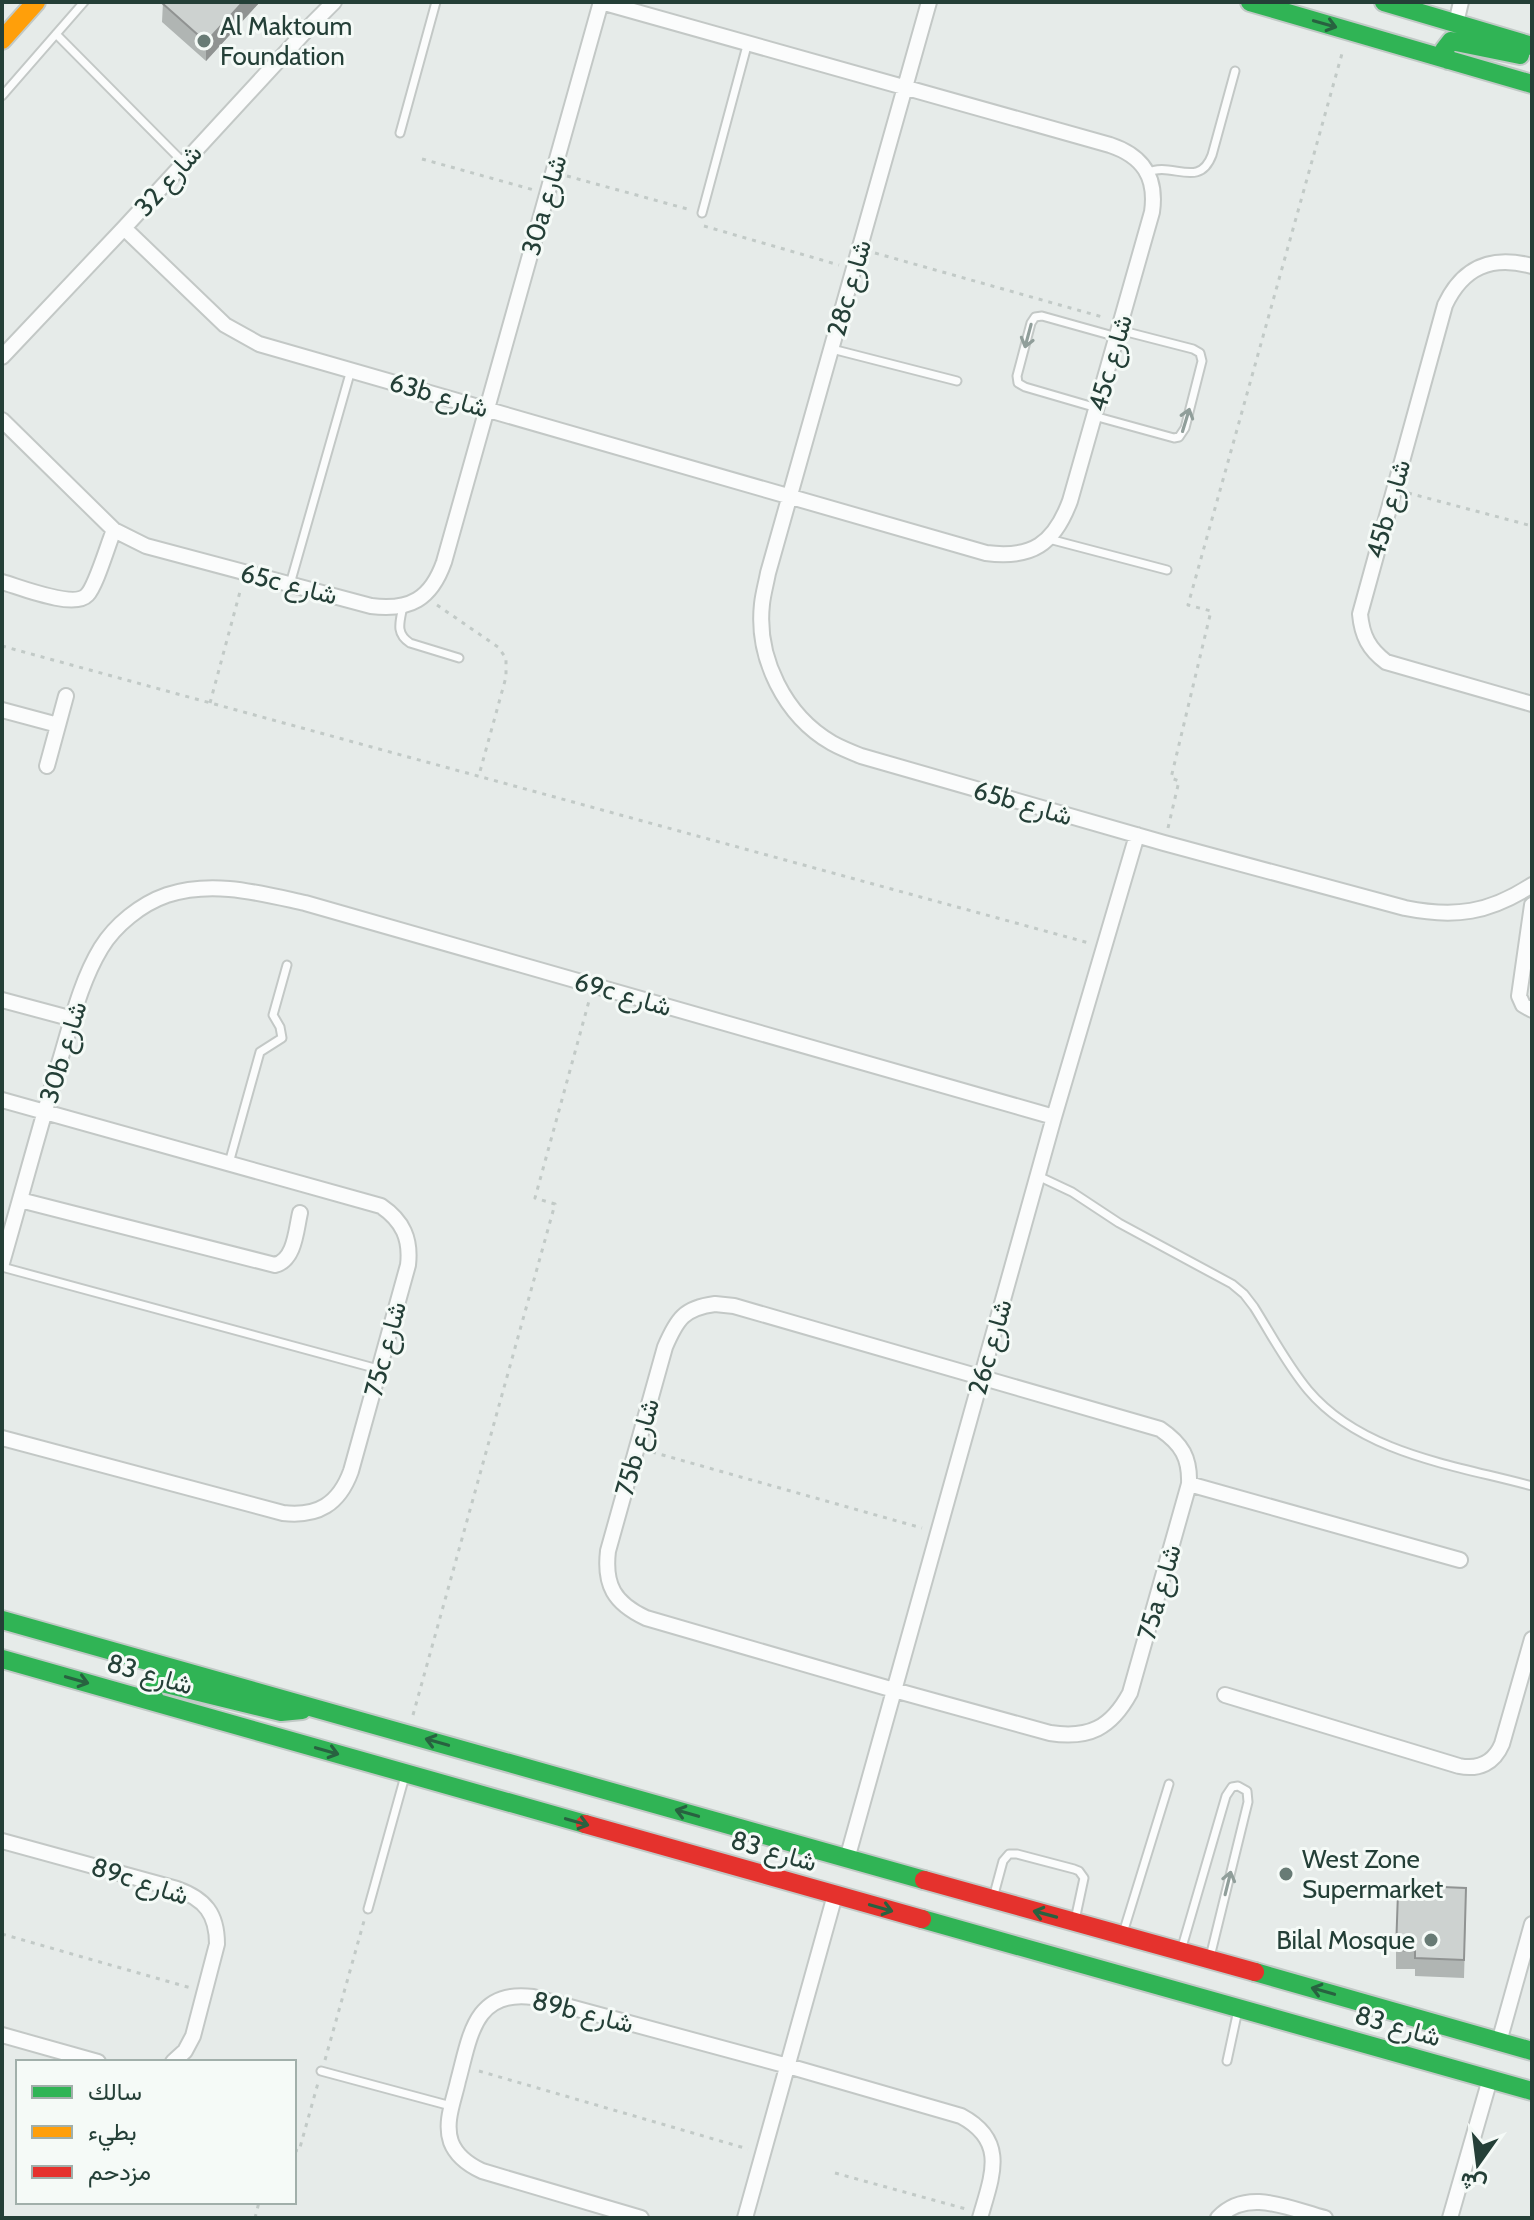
<svg xmlns="http://www.w3.org/2000/svg" width="1534" height="2220" viewBox="0 0 1534 2220" font-family="Cabin,Vazirmatn,sans-serif">
<rect width="100%" height="100%" fill="#e6ebe9"/>
<g fill="none" stroke-linecap="round" stroke-linejoin="round">
<defs>
<path id="lane" d="M56 34 183 162
M2 96 84 2
M400 133 436 2
M1147 173C1171 160 1199 190 1212 155L1235 71
M702 213 748 42
M832 349 957 381
M1097 408 1025 387 1018 383 1017 376 1031 323 1035 317 1042 316 1117 337
M1094 416 1174 438 1179 437 1185 428 1202 361 1200 353 1193 349 1119 330
M1049 539 1167 570
M290 584 351 370
M403 606C400 622 395 633 410 643L459 658
M229 1163 260 1052 282 1038 280 1027 273 1015 287 965
M1038 1176 1072 1192 1119 1223 1232 1284 1244 1294 1254 1307C1271 1334 1287 1365 1308 1390 1362 1454 1455 1465 1532 1486
M2 1267 378 1369
M993 1898 1003 1861 1009 1854H1017L1074 1869 1079 1871 1084 1878 1075 1920
M368 1909 405 1776
M1123 1933 1169 1784
M1182 1947 1226 1796 1232 1787 1238 1786 1247 1791 1248 1802 1210 1957
M1227 2061 1238 2010
M321 2071 451 2106"/>
<path id="street" d="M929 2 768 573C766 584 763 594 762 604 756 658 785 716 832 743 841 748 851 752 861 756L1164 843 1405 908C1455 918 1489 913 1532 885
M1456 23 1461 2
M124 228 225 325 259 344 986 553C1032 559 1054 544 1070 501L1152 212C1157 177 1143 156 1110 145L601 2
M1532 266C1491 255 1463 267 1445 305L1360 614C1362 636 1369 649 1386 662L1532 704
M2 357 124 228 312 24 334 2
M2 420 114 530 146 546 371 606C410 611 431 599 444 562L601 2
M2 582C20 587 74 609 87 595 96 586 108 544 114 530
M2 710 58 725
M47 766 66 696
M1532 905 1519 996 1523 1005 1532 1010
M2 1000 73 1019
M2 1100 381 1206C403 1221 411 1239 408 1265L351 1471C339 1504 318 1517 283 1513L2 1438
M20 1200 275 1265C295 1260 296 1230 300 1213
M2 1263C22 1194 40 1125 61 1057 72 1020 81 981 101 948 115 925 141 904 167 895 213 880 259 893 305 903L1054 1117
M715 1304 734 1306 1160 1429C1182 1444 1190 1458 1189 1484L1130 1693C1111 1728 1089 1739 1050 1733L894 1690 646 1618C614 1603 604 1585 608 1551L665 1347C677 1319 684 1308 715 1304Z
M1189 1484 1460 1560
M1225 1695 1459 1766C1479 1770 1494 1763 1502 1744L1532 1639
M2 1841 177 1889C205 1899 217 1914 217 1944L193 2036 185 2051 173 2062
M847 1859 1054 1117 1137 835
M2 2035 98 2062
M1499 2042 1532 1924
M641 2218 482 2171C469 2165 456 2155 451 2142 444 2122 454 2100 458 2081 470 2037 474 1989 533 1997L788 2066 961 2116C1008 2141 992 2176 980 2218
M745 2218 835 1895
M1218 2218C1247 2187 1290 2209 1325 2218
M1450 2218 1490 2079"/>
<path id="fast" d="M1250 2 1532 84
M1384 2 1532 46
M1448 60 1444 50 1451 41 1520 55
M2 1620 924 1880
M2 1659 585 1824
M158 1703C152 1697 152 1692 155 1685L162 1683 281 1712 302 1710
M922 1919 1532 2091
M1255 1972 1532 2051"/>
<path id="slow" d="M2 40 36 2"/>
<path id="jam" d="M585 1824 922 1919
M924 1880 1255 1972"/>
</defs>
<use href="#lane" stroke="#c3c8c6" stroke-width="11"/>
<use href="#street" stroke="#c3c8c6" stroke-width="18"/>
<use href="#fast" stroke="#c1c9c6" stroke-width="22"/>
<use href="#slow" stroke="#c1c9c6" stroke-width="22"/>
<use href="#jam" stroke="#c1c9c6" stroke-width="22"/>
<path stroke="#c2cac7" stroke-width="3" stroke-dasharray="4 6" stroke-linecap="butt" d="M422 159 534 190
M567 176 691 210
M704 226 839 265
M875 253 1106 318
M1408 493 1532 526
M437 605 498 647 506 658V677L479 775
M2 646 1089 943
M210 703 241 588
M1168 828 1179 781 1171 778 1211 611 1188 605 1343 50
M652 1452 922 1528
M413 1715 555 1204 535 1198 589 1001
M2 1934 191 1988
M325 2060 364 1921
M479 2071 748 2149
M294 2150 299 2151 318 2083
M835 2173 966 2209
M255 2218 259 2202"/>
<use href="#lane" stroke="#fbfcfc" stroke-width="7"/>
<use href="#street" stroke="#fbfcfc" stroke-width="14"/>
<use href="#fast" stroke="#30b455" stroke-width="18"/>
<use href="#slow" stroke="#ff9f0a" stroke-width="18"/>
<use href="#jam" stroke="#e5322d" stroke-width="18"/>
</g>
<path fill="#b0b5b3" d="M163 2H260L206 61 162 22Z
M1418 1894 1466 1907 1464 1978 1415 1976V1969H1396V1950Z"/>
<path fill="#909392" d="M243 2H260L206 61V42Z"/>
<path fill="#cdd2d0" stroke="#909392" stroke-width="2" d="M163 2H243L206 42 162 3Z
M1418 1886 1466 1888 1464 1960 1415 1958V1951L1396 1950 1398 1892 1418 1894Z"/>
<defs><path id="oneway-shaft" d="M-6 0H5M1.5-3L5.5 0L1.5 3" fill="none" stroke-width="1.6" stroke-linecap="round" stroke-linejoin="round" transform="scale(2)"/></defs>
<g stroke="#286240">
<use href="#oneway-shaft" transform="translate(1325 24) rotate(16)"/>
<use href="#oneway-shaft" transform="translate(77 1680) rotate(16)"/>
<use href="#oneway-shaft" transform="translate(437 1742) rotate(-164)"/>
<use href="#oneway-shaft" transform="translate(327 1751) rotate(16)"/>
<use href="#oneway-shaft" transform="translate(687 1813) rotate(-164)"/>
<use href="#oneway-shaft" transform="translate(577 1822) rotate(16)"/>
<use href="#oneway-shaft" transform="translate(881 1908) rotate(16)"/>
<use href="#oneway-shaft" transform="translate(1045 1914) rotate(-165)"/>
<use href="#oneway-shaft" transform="translate(1323 1991) rotate(-164)"/>
</g>
<g stroke="#909e9a">
<use href="#oneway-shaft" transform="translate(1028 336) rotate(105)"/>
<use href="#oneway-shaft" transform="translate(1186 420) rotate(-73)"/>
<use href="#oneway-shaft" transform="translate(1228 1883) rotate(-76)"/>
</g>
<g fill="#687b75" stroke="#f5faf7" stroke-width="3">
<circle cx="204" cy="41" r="8"/>
<circle cx="1286" cy="1874" r="8"/>
<circle cx="1431" cy="1940" r="8"/>
</g>
<g text-anchor="middle" dominant-baseline="central" stroke-width="6" stroke-linejoin="round" paint-order="stroke">
<g font-size="26" fill="#243f37" stroke="#f5faf7" text-anchor="start">
<text x="220" y="26">Al Maktoum<tspan x="220" dy="30">Foundation</tspan></text>
<text x="1302" y="1859">West Zone<tspan x="1302" dy="30">Supermarket</tspan></text>
<text x="1415" y="1940" text-anchor="end">Bilal Mosque</text>
</g>
<g font-size="26" fill="#243f37" stroke="#f5faf7">
<text transform="translate(168 180) rotate(-48)">شارع 32</text>
<text transform="translate(544 205) rotate(-74)">30a شارع</text>
<text transform="translate(849 288) rotate(-74)">28c شارع</text>
<text transform="translate(1110 363) rotate(-74)">45c شارع</text>
<text transform="translate(439 395) rotate(16)">63b شارع</text>
<text transform="translate(1388 509) rotate(-74)">45b شارع</text>
<text transform="translate(289 584) rotate(14)">65c شارع</text>
<text transform="translate(1023 803) rotate(16)">65b شارع</text>
<text transform="translate(623 994) rotate(16)">69c شارع</text>
<text transform="translate(63 1052) rotate(-73)">30b شارع</text>
<text transform="translate(990 1347) rotate(-74)">26c شارع</text>
<text transform="translate(385 1349) rotate(-75)">75c شارع</text>
<text transform="translate(637 1447) rotate(-74)">75b شارع</text>
<text transform="translate(1159 1592) rotate(-74)">75a شارع</text>
<text transform="translate(150 1674) rotate(16)">شارع 83</text>
<text transform="translate(774 1851) rotate(16)">شارع 83</text>
<text transform="translate(140 1881) rotate(18)">89c شارع</text>
<text transform="translate(583 2012) rotate(14)">89b شارع</text>
<text transform="translate(1398 2026) rotate(16)">شارع 83</text>
</g>
</g>
<rect width="1534" height="2220" fill="none" stroke="#243f37" stroke-width="8"/>
<rect x="16" y="2060" width="280" height="144" fill="#f5faf7" stroke="#a1afaa" stroke-width="2"/>
<rect x="32" y="2086" width="40" height="12" fill="#30b455" stroke="#a1afaa" stroke-width="2"/>
<text x="88" y="2100" font-size="24" fill="#243f37">سالك</text>
<rect x="32" y="2126" width="40" height="12" fill="#ff9f0a" stroke="#a1afaa" stroke-width="2"/>
<text x="88" y="2140" font-size="24" fill="#243f37">بطيء</text>
<rect x="32" y="2166" width="40" height="12" fill="#e5322d" stroke="#a1afaa" stroke-width="2"/>
<text x="88" y="2180" font-size="24" fill="#243f37">مزدحم</text>
<g transform="translate(1478 2164) rotate(194)" stroke="#f5faf7" stroke-width="6" paint-order="stroke">
<path d="M0-6L14 30L0 20L-14 30Z" fill="#243f37"/>
<text y="-12" font-size="22" font-weight="bold" text-anchor="middle" fill="#243f37">ش</text>
</g>
</svg>
